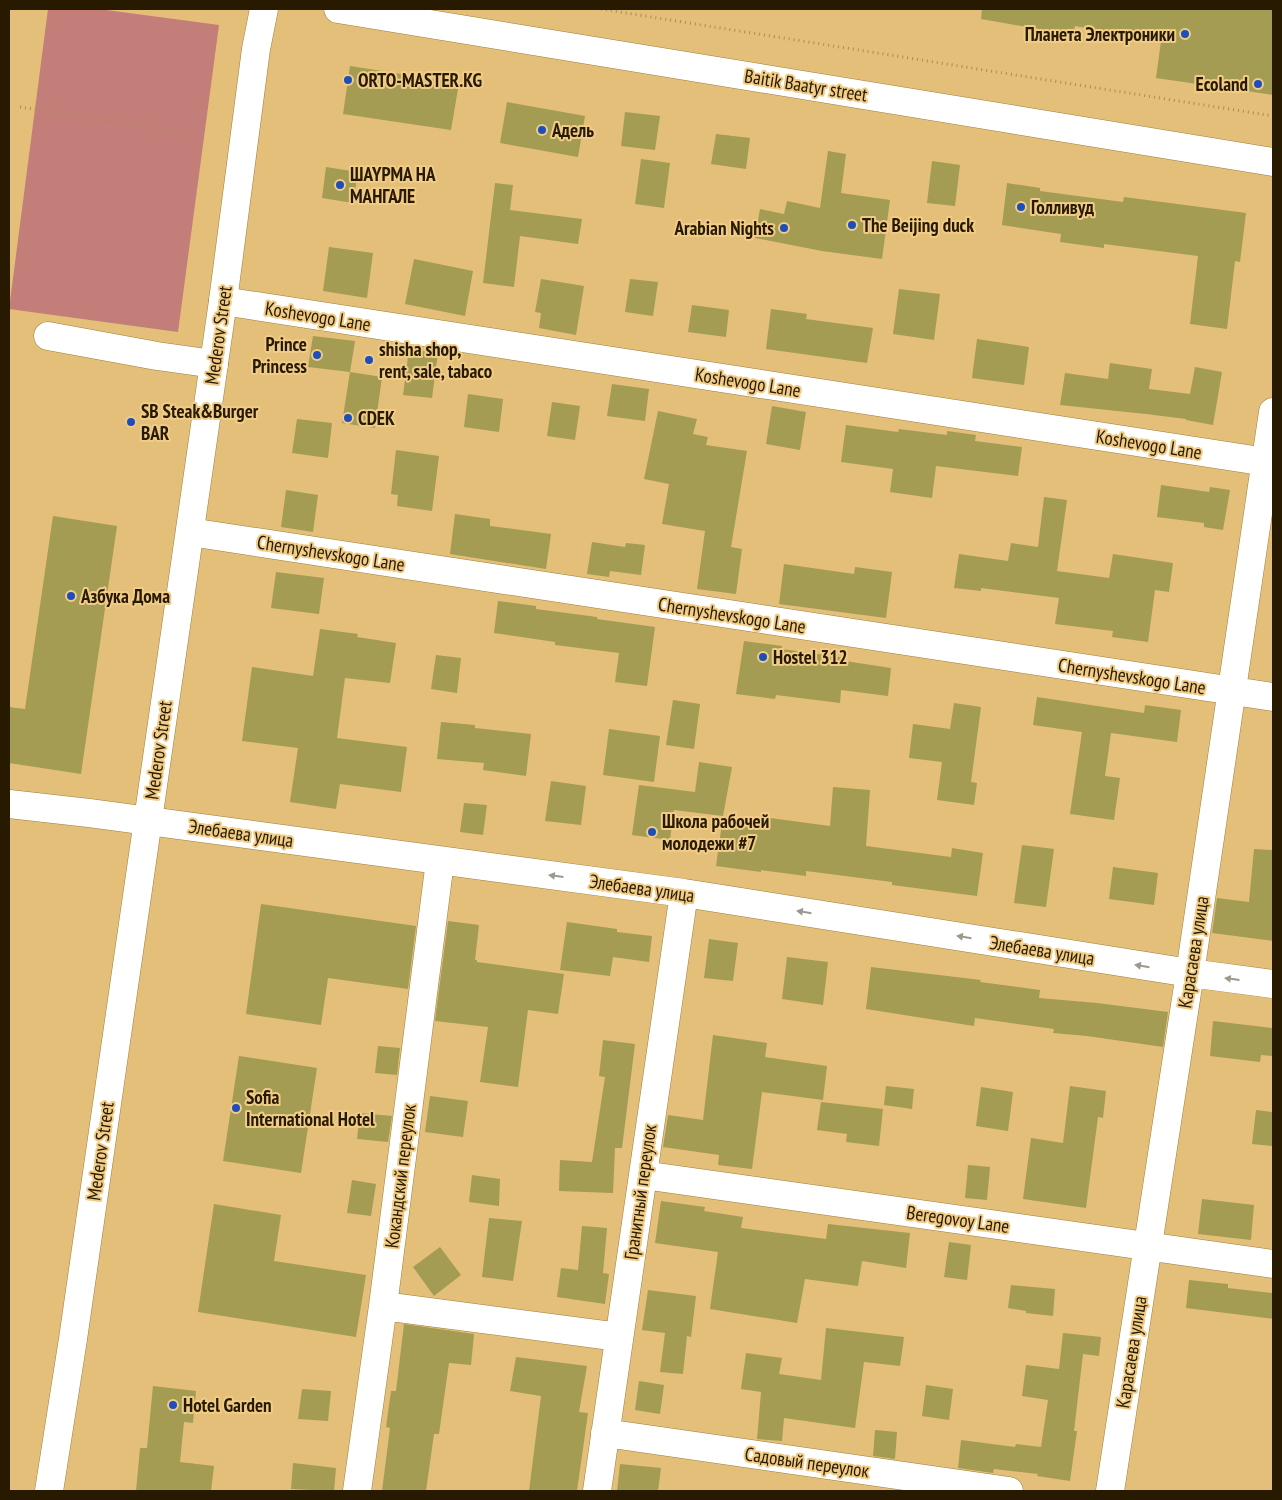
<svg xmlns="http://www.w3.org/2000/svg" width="1282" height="1500" viewBox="0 0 1282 1500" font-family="'PT Sans Narrow',sans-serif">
<rect width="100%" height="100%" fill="#e3bf7a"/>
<path fill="#c37e7a" d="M48 9H99L219 25 178 332 9 309Z"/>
<path fill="#a49c52" d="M982 9H1273V95L1156 78 1161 41 1075 26 1073 35 981 19Z
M350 66 459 83 451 130 343 114Z
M507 102 585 116 578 157 500 143Z
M625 112 660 116 655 150 621 146Z
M716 134 750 138 746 169 711 164Z
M828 151 846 154 841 193 890 200 882 259 822 251 755 238 760 209 784 214 787 201 820 208Z
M641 159 670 163 664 208 635 204Z
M932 161 960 165 955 206 927 203Z
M326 167 358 172 353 203 322 198Z
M495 183 513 185 510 210 582 219 578 244 520 236 514 287 483 283Z
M1007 183 1040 188V191L1123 202 1124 197 1246 213 1240 262 1235 261 1227 329 1190 324 1198 256 1104 244V248L1060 242 1061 234 1002 225Z
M329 247 373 253 367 298 323 291Z
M414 259 473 271 465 316 405 304Z
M541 279 584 286 576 335 539 328 541 313 535 312Z
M630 279 658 282 653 316 625 312Z
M899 289 940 294 934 340 893 334Z
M692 305 729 310 726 337 688 332Z
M771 309 807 314 806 319 873 328 867 363 766 349Z
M313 336 355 341 350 372 308 367Z
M977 339 1029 347 1024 385 972 378Z
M409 349 438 353 432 398 403 395Z
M1110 363 1152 369 1149 389 1190 394 1195 367 1222 372 1213 425 1186 420V419L1146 414 1060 405 1065 373 1108 379Z
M350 372 382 377 375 428 342 423Z
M612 384 649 389 645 421 607 416Z
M468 394 503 399 499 432 464 427Z
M552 402 580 406 575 440 547 436Z
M772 406 806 412 800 450 766 444Z
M658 411 697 419 693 434 708 437 706 445 747 451 731 547 742 549 736 594 697 589 705 531 662 524 669 484 644 479Z
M297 419 332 423 328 458 292 453Z
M846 425 898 432 899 429 947 435V431L976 435 975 441 1022 447 1018 476 936 466 932 498 890 492 893 469 841 462Z
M396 450 439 456 432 511 397 506 398 495 391 494Z
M1161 485 1209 492 1210 487 1230 490 1223 530 1204 527V523L1157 517Z
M286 490 318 495 313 532 281 527Z
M1044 497 1067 500 1057 571 1109 578 1113 554 1173 563 1169 592 1155 590 1148 642 1112 637 1113 631 1055 624 1059 598 981 588V591L954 588 959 554 1008 561 1011 543 1038 547Z
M455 514 490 519V526L551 534 546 569 450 554Z
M53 516 117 526 81 774 9 763V707L25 709Z
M592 542 625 547 626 543 645 545 641 575 610 571 609 577 587 574Z
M784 564 854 574 855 567 892 572 886 618 779 604Z
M276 572 324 578 319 614 271 608Z
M498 601 536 606V609L597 617V619L655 627 647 686 615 682 619 653 555 645V642L494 633Z
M320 629 358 634 357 637 396 643 390 683 345 678 337 738 407 747 401 792 340 784 336 809 290 802 298 748 242 741 252 667 313 676Z
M744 641 782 646V649L846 658 845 661 891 668 888 696 841 690 840 703 776 695 775 699 736 694Z
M436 655 461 658 457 693 431 689Z
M1037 697 1144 713 1145 705 1181 710 1177 742 1111 733 1105 776 1120 778 1114 820 1070 814 1082 732 1033 725Z
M673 700 700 704 694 749 666 745Z
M954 703 981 707 971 782 977 783 974 805 937 800 942 762 909 758 913 724 950 729Z
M441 722 475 725V728L531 734 526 776 483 770 484 763 437 759Z
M609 729 660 736 654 782 603 775Z
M699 762 732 767 723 816 674 810 670 840 632 835 639 785 695 792Z
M551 781 586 786 581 825 545 821Z
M833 787 870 790 866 846 951 857 952 848 983 853 977 896 892 885V882L806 871V876L761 870V872L716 866 723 816 770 822V818L830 826Z
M464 803 487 805 483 835 460 832Z
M1022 845 1054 849 1046 907 1014 903Z
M1254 849 1273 850V941L1212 933 1217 898 1249 902Z
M1113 867 1158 873 1154 905 1109 899Z
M261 904 416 926 408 989 328 978 321 1025 246 1014Z
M448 921 479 925 475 960H477V962L564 974 558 1014 528 1010 518 1087 480 1082 488 1027 435 1021Z
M567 922 617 929V932L652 936 649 962 613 957 610 976 560 970Z
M709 939 738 943 733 981 704 978Z
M787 957 828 962 823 1005 782 999Z
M871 967 981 980 980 982 1040 990 1039 998 1097 1003 1168 1012 1163 1047 1087 1036 1053 1033 1054 1029 975 1018 974 1026 866 1009Z
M1213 1021 1273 1028V1056L1261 1055 1260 1062 1210 1056Z
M713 1035 767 1043 765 1057 827 1066 823 1100 762 1092 752 1169 718 1165 719 1155 663 1147 668 1115 703 1120Z
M603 1040 635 1044 622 1148H615L613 1193 559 1191 560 1160 592 1162 605 1077 599 1076Z
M378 1046 400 1048 397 1075 375 1073Z
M239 1056 317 1068 301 1173 223 1161Z
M886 1086 914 1089 912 1109 884 1105Z
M1070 1086 1106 1091 1103 1118 1098 1117 1086 1208 1023 1199 1031 1138 1063 1143Z
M981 1087 1013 1092 1008 1131 976 1126Z
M430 1096 468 1101 463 1137 425 1132Z
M821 1102 883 1109 879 1146 846 1142 847 1134 817 1130Z
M1256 1110 1273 1112V1146L1252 1144Z
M360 1113 392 1116 388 1142 357 1139Z
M968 1165 990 1167 987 1200 965 1198Z
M472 1175 500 1179 499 1206 469 1202Z
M352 1180 376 1184 371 1216 347 1213Z
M1202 1199 1254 1205 1251 1240 1198 1234Z
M661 1201 705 1207 704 1211 743 1217 741 1228 826 1239 828 1224 910 1233 906 1268 862 1261 858 1286 805 1279 797 1323 710 1309 718 1252 655 1243Z
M214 1204 281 1215 274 1261 366 1275 356 1337 198 1312Z
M489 1218 522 1221 513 1281 482 1277Z
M582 1226 607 1228 603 1273 609 1274 605 1304 557 1297 561 1268 578 1270Z
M949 1242 971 1245 967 1280 944 1277Z
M440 1247 461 1275 434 1296 413 1267Z
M1189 1280 1228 1284V1288L1273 1293V1319L1186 1308Z
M1011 1285 1055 1289 1053 1316 1026 1313V1311L1008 1308Z
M648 1290 696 1296 691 1337 687 1336 683 1374 660 1372 665 1333 642 1330Z
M404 1324 474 1334 471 1365 449 1363 439 1434H434L426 1491H382L390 1428 386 1427 391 1391H396Z
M826 1328 904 1337 900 1366 864 1362 855 1428 784 1418 782 1441 757 1439 761 1392 741 1389 746 1353 782 1358 779 1374 821 1380Z
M1063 1333 1101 1337 1099 1356 1083 1354 1074 1431H1077L1070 1481 1037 1476 1038 1474 994 1469 993 1473 958 1468 961 1440 1015 1447 1016 1444 1041 1447 1048 1400 1022 1396 1026 1365 1059 1369Z
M516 1357 587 1366 579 1412 588 1413 577 1491H529L541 1396 510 1391Z
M639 1381 664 1385 660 1414 635 1410Z
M926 1385 953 1389 949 1420 922 1416Z
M153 1386 196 1391 193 1423 184 1422 180 1462 214 1466 211 1491H136L140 1448H147Z
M302 1389 331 1391 328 1421 298 1419Z
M875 1430 897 1432 895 1459 873 1456Z
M293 1463 336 1468 334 1491 291 1489Z
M620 1464 661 1468 658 1491H617Z"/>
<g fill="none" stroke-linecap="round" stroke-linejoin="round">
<defs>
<path id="minor" d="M223 301 1273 463
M48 336 157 356 214 364
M190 532 1273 697
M9 804 89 813 684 893 1190 973 1273 984
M643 1175 1273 1264
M383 1306 619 1337
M605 1433 1009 1491
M357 1491 383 1306 440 861
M597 1491 684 893
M1110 1491 1190 973 1273 412"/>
<path id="major" d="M338 9 1273 162
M49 1491 73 1339 223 301 256 49 264 9"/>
</defs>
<use href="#minor" stroke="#9f7e38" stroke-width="29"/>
<use href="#major" stroke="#9f7e38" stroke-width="29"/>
<path stroke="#aa8c55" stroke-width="3" stroke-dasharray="1 4" stroke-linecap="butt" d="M601 9 1273 116
M20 107 186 133"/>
<use href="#minor" stroke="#fff" stroke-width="28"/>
<use href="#major" stroke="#fff" stroke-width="28"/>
</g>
<defs><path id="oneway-solid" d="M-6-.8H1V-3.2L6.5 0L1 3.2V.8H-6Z" transform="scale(1.25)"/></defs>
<g fill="#9e988c">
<use href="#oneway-solid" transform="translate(556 876) rotate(-173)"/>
<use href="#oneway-solid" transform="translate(804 912) rotate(-171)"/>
<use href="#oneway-solid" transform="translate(964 937) rotate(-171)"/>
<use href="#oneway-solid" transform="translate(1142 966) rotate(-171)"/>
<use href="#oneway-solid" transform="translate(1232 979) rotate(-173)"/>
</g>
<g fill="#1e4ebb" stroke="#f0cc87" stroke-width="2">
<circle cx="1185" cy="34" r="5"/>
<circle cx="348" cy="80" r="5"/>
<circle cx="1258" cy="84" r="5"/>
<circle cx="542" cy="130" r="5"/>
<circle cx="340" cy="185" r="5"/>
<circle cx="1021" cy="207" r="5"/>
<circle cx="852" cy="225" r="5"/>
<circle cx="784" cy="228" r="5"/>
<circle cx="317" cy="355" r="5"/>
<circle cx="369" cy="360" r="5"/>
<circle cx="348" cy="418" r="5"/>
<circle cx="131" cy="422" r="5"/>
<circle cx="71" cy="596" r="5"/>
<circle cx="763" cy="657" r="5"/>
<circle cx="652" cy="832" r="5"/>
<circle cx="236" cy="1108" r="5"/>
<circle cx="173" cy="1405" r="5"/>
</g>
<g text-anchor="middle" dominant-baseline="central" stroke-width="4" stroke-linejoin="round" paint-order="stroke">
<g font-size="19" font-weight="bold" fill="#281a00" stroke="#f0cc87" text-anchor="start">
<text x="1175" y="34" text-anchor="end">Планета Электроники</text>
<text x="358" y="80">ORTO-MASTER.KG</text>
<text x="1248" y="84" text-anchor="end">Ecoland</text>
<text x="552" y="130">Адель</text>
<text x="350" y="174">ШАҮРМА НА<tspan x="350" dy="22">МАНГАЛЕ</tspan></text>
<text x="1031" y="207">Голливуд</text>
<text x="862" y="225">The Beijing duck</text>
<text x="774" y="228" text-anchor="end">Arabian Nights</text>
<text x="307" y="344" text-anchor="end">Prince<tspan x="307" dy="22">Princess</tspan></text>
<text x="379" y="349">shisha shop,<tspan x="379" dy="22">rent, sale, tabaco</tspan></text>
<text x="141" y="411">SB Steak&amp;Burger<tspan x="141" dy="22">BAR</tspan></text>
<text x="358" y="418">CDEK</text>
<text x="81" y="596">Азбука Дома</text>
<text x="773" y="657">Hostel 312</text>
<text x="662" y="821">Школа рабочей<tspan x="662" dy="22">молодежи #7</tspan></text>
<text x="246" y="1097">Sofia<tspan x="246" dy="22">International Hotel</tspan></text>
<text x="183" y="1405">Hotel Garden</text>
</g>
<g font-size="19" fill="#281a00" stroke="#f0cc87">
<text transform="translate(806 85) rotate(9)">Baitik Baatyr street</text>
<text transform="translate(318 316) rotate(9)">Koshevogo Lane</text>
<text transform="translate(218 335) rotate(-82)">Mederov Street</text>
<text transform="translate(748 382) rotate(9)">Koshevogo Lane</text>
<text transform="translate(1149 444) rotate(9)">Koshevogo Lane</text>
<text transform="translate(331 553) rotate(9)">Chernyshevskogo Lane</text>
<text transform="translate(732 615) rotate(9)">Chernyshevskogo Lane</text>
<text transform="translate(1132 676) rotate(9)">Chernyshevskogo Lane</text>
<text transform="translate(158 750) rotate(-82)">Mederov Street</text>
<text transform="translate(241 833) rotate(8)">Элебаева улица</text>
<text transform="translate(642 888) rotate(8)">Элебаева улица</text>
<text transform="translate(1042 950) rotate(9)">Элебаева улица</text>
<text transform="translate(1193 952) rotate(-81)">Карасаева улица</text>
<text transform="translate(100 1151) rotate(-82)">Mederov Street</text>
<text transform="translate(400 1176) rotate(-83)">Кокандский переулок</text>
<text transform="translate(640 1192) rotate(-82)">Гранитный переулок</text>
<text transform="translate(958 1219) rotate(8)">Beregovoy Lane</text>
<text transform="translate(1131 1352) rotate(-81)">Карасаева улица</text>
<text transform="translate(807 1462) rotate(8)">Садовый переулок</text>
</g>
</g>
<rect width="1282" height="1500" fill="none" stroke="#281a00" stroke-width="20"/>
</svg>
